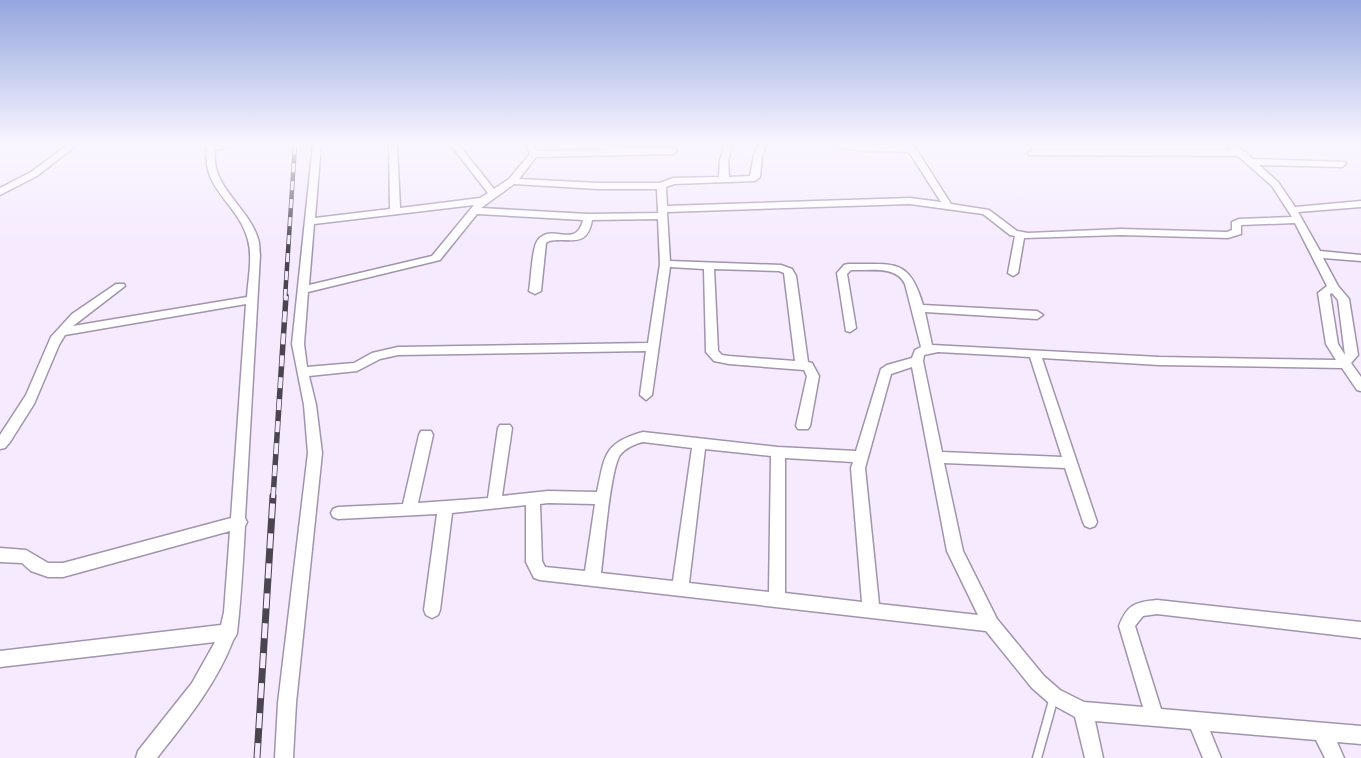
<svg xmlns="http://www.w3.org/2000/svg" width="1361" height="758" viewBox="0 0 1361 758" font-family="Spectral,serif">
<rect width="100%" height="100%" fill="#f5eafe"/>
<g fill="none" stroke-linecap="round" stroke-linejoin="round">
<defs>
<path id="service" d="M1037 758 1054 697"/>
<path id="minor" d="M69 144H78L37 176 0 195V188L31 172Z
M208 144H239L215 150C210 187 249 207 258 239 260 244 259 250 260 255L245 518 247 522 245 526C243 562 241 599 237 633 236 637 233 639 232 643 215 686 185 722 157 758H136L138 751 192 683 215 642 0 667V651L221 625 224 612 230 531 63 577H48L31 571 22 563 0 562V548L26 550 48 563H63L231 518 246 304 65 335 59 345 34 404 10 442 5 448 0 449V435L26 395 51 337 72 314 116 284H124L125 286 73 326 247 297C248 279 253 258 248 240 239 203 198 188 208 144Z
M313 144H321L315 218 390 209 389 144H397L400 208 480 198 488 193 450 144H458L494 189 509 179 530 154 526 144H534L537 151 606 150 612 144H620L618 148H673L677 151 673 154 536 157 519 179 598 183H660L673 178 719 177 720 160 725 144H733L728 160 729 177 750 176 754 155 759 144H767L762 155 760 177 755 181 674 184 666 187 667 206 910 198 941 202 909 152 867 151 833 147 829 144 906 146 905 144H913L951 204 989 210 1017 231 1028 233 1121 229 1227 232 1232 230V222L1239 219 1292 217 1272 186 1238 156 1029 155 1028 153 1032 150H1232L1226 144H1235L1253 159 1345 162 1346 164 1342 167 1259 165 1278 182 1295 207 1361 201V207L1298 212 1320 251 1361 255V261L1323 258 1338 286 1349 299 1358 355 1351 363 1361 377V391L1357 390 1342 368 1159 365 1042 358 1097 522 1095 526 1090 528 1085 526 1083 522 1065 468 944 463 963 551 997 619 1044 676 1060 690 1084 702 1143 707 1119 626C1127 605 1135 602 1157 600L1361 622V638L1157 614 1143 616 1135 626 1161 709 1361 726V744L1337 742 1344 758H1325L1316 740 1210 731 1221 758H1203L1191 729 1095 721 1103 758H1085L1075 717 1048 702 1032 688 986 631 540 580 534 578 526 562V505L452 513 440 610 438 615 432 618 426 615 424 610 437 514 338 519 333 517 331 513 333 509 338 507 403 504 419 435 421 431H431L433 435 418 503 488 498 498 428 500 425H510L512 428 502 496 548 491 597 492C605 456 603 443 643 432L778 447 856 451 881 369 887 365 912 358 915 350 921 347 905 284C896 265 869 271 851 270L847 274 856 328 850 332 846 331 837 273 844 265 848 264C892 265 909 256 923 305L1037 311 1043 315 1037 319 925 312 932 345 1159 357 1336 360 1326 344 1318 293 1327 286 1295 223 1241 225V234L1228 238 1121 235 1024 238 1018 273 1013 276 1008 273 1015 236 1010 235 983 214 910 204 667 212 670 261 781 265 792 269 796 276 808 362 812 363 819 376 810 426 808 429H798L796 426 807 376 804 370 729 364 714 361 706 352 704 269 670 267 652 395 646 400 640 395 646 351 398 355 380 359 357 371 309 376 316 405 322 453 296 703 293 758H275L278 703 308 453 304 405 292 344ZM514 184 598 189H657L658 213 588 214 481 208ZM474 205 432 256 309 285 314 224ZM477 214 583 220C576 250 552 222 538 240 532 246 531 281 529 291L535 294 541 291 546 243 549 241C570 237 587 249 592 220L658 219 660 264 648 343 398 347 372 353 354 363 307 367 304 344 308 292 440 260ZM714 269 779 271 784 273 795 361 729 356 722 355 718 351ZM1332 293 1338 300 1345 355 1338 344 1330 294ZM938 352 1030 357 1062 457 942 452 923 361 924 355ZM912 367 947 551 978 615 879 604 865 468 891 374ZM643 442 692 448 673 581 601 573C604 550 610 471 620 455 626 448 634 444 643 442ZM705 449 771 456 769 592 689 583ZM785 458 853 462 851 468 862 602 785 593ZM548 503 595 504 585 571 545 567 542 561 540 504Z"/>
</defs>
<use href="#service" stroke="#a294ac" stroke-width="11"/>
<use href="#minor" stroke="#a294ac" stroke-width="3"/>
<use href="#service" stroke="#fff" stroke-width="8"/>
<use href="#minor" fill="#fff" fill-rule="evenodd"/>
<defs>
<path id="rail-far2" d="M285 298 295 144"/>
<path id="rail-far1" d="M273 498 286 296"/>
<path id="rail" d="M257 758 273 496"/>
</defs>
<use href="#rail-far2" stroke="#4b4550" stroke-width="4.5"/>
<use href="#rail-far1" stroke="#4b4550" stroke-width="5.5"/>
<use href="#rail" stroke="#4b4550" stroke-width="7"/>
<use href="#rail-far2" stroke="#f5eafe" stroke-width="3" stroke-dasharray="9" stroke-linecap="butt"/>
<use href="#rail-far1" stroke="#f5eafe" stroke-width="4" stroke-dasharray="11" stroke-linecap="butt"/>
<use href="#rail" stroke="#f5eafe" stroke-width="5" stroke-dasharray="15" stroke-linecap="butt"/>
</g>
<linearGradient id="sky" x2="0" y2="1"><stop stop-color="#93a6de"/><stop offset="0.58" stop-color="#faf6ff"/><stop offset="1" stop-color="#faf6ff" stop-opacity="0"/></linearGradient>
<rect width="1361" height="250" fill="url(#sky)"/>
</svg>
